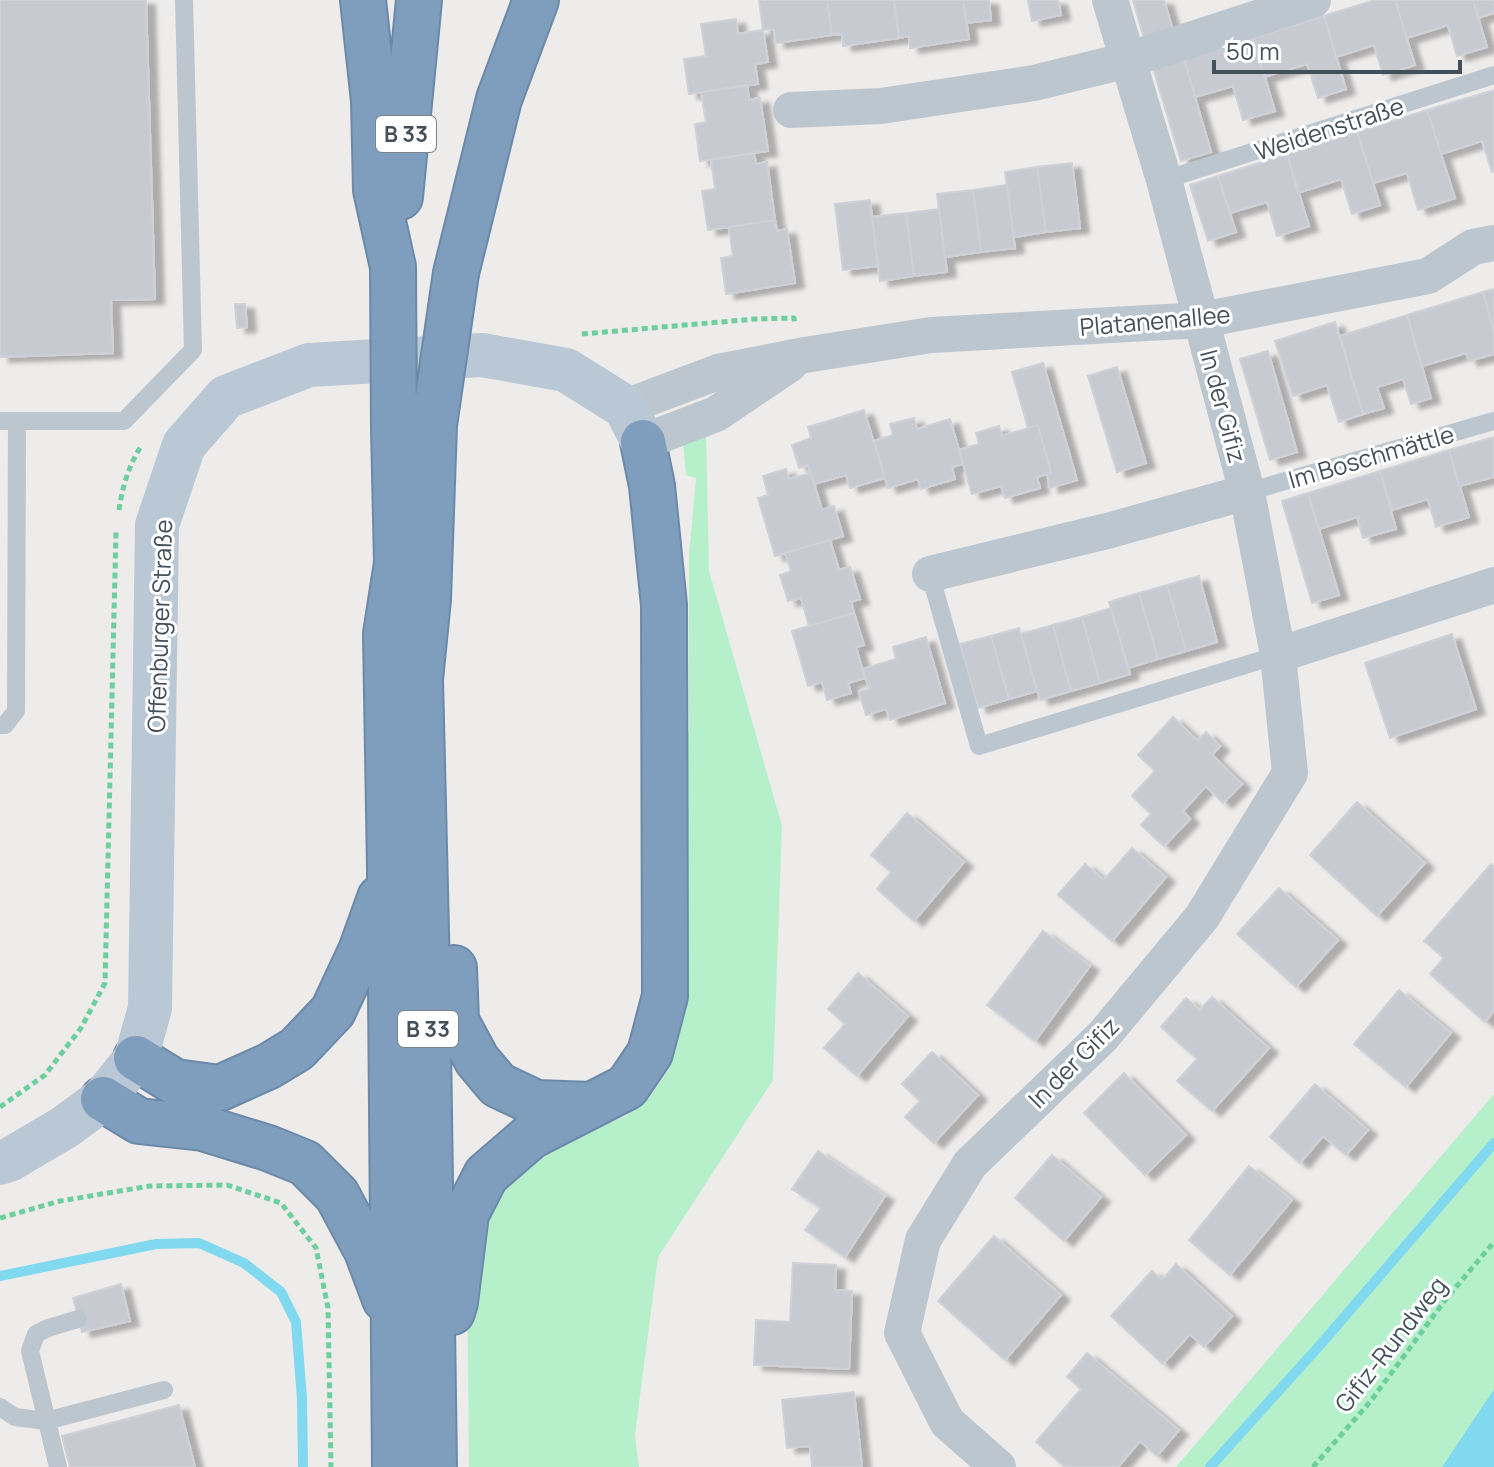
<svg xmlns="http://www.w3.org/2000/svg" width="1494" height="1467" viewBox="0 0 1494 1467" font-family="Manrope,sans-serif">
<defs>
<filter id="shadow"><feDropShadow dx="9" dy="5" stdDeviation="2" flood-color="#0004"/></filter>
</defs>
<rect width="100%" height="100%" fill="#eeebeb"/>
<path fill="#b5f0cb" d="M706 437 709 571 782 826 773 1080 658 1257 635 1435 639 1467H469L467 1272 479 1214 517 1169 562 1141 624 1117 649 1098 669 1069 678 1026 685 730 689 732V554L696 478 686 475 683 444Z
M1494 1094V1389L1442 1467H1176Z"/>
<path fill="#80d9ef" d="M1494 1389V1467H1442Z"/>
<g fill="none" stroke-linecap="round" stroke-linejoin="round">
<path stroke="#80d9ef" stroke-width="10" d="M0 1276 156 1244 199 1243 244 1263 281 1292 296 1322 302 1399 303 1467
M1210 1467 1321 1344 1494 1143"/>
</g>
<path fill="#c7cad1" stroke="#ced1d7" stroke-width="2" filter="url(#shadow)" d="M0 0H146L155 299 111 300 113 353 0 357Z
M759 0H827L832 35 776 43 774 29 763 30Z
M827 0H894L899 38 843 46 842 34 832 35Z
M894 0H963L969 39 910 48 909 36 899 38Z
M963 0H989L991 20 966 23Z
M1028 0H1058L1061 15 1032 21Z
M1133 0H1164L1174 34 1145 42Z
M1375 0H1395L1415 65 1383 75 1374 45 1336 57 1324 16Z
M1395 0H1473L1487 47 1457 56 1448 25 1407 38Z
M1473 0H1494V13L1478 18Z
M1324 16 1346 89 1318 98 1307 64 1264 77 1253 38Z
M736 19 738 34 763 30 768 62 755 64 758 84 689 94 684 59 706 56 701 24Z
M1253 38 1275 111 1243 120 1233 86 1195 97 1184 59Z
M1184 59 1211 152 1181 161 1153 68Z
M747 85 749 100 760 98 768 151 700 161 695 124 706 122 701 92Z
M1494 90V171L1492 172 1482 141 1441 154 1427 110Z
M1427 110 1455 198 1418 210 1407 173 1373 183 1357 132Z
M1357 132 1380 205 1352 214 1341 179 1298 193 1287 154Z
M754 153 756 164 767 162 775 220 708 230 702 191 715 189 711 160Z
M1287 154 1309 226 1277 236 1267 202 1230 213 1218 176Z
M1072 163 1080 228 1046 232 1037 167Z
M1037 167 1046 232 1014 237 1005 172Z
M1218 176 1236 232 1208 241 1190 185Z
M1007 185 1015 248 981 252 973 190Z
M973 190 981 252 945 257 937 194Z
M870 200 878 266 843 270 835 204Z
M939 209 947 272 914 276 906 213Z
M906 213 914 276 880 281 872 217Z
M775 220 777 231 787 229 795 283 726 294 721 258 733 256 729 227Z
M1494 289V333L1483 292Z
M1483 292 1494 333V354L1469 361 1466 353 1422 366 1407 315Z
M235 304H245L247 327 237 328Z
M1407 315 1431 398 1411 404 1403 379 1377 387 1384 408 1363 414 1340 336Z
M1335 322 1363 414 1339 422 1327 385 1293 396 1275 341Z
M1268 351 1297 452 1270 460 1240 359Z
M1043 363 1077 480 1050 488 1047 474 1051 473 1038 425 1028 428 1012 372Z
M1117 367 1146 463 1117 472 1088 376Z
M864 410 885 478 850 488 846 475 814 484 808 465 799 468 792 445 811 438 808 427Z
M914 418 917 429 950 419 963 464 952 467 955 479 921 489 918 479 888 488 874 441 893 435 890 424Z
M1038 425 1051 473 1037 477 1040 488 1005 498 1001 486 972 494 959 450 979 444 976 433 999 426 1002 436Z
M1494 437V477L1459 486 1449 450Z
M1449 450 1469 517 1436 527 1428 499 1392 510 1380 471Z
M786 469 789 479 811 473 822 510 834 506 843 536 775 556 758 498 768 495 763 476Z
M1380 471 1396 529 1363 538 1357 517 1319 529 1308 493Z
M1308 493 1339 595 1312 603 1282 501Z
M830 540 839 570 850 567 860 599 851 602 854 613 809 626 801 598 788 601 780 575 791 571 785 553Z
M1199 576 1217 642 1186 651 1167 585Z
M1167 585 1186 651 1158 659 1139 593Z
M1139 593 1158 659 1128 668 1109 602Z
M1111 608 1130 674 1100 683 1082 617Z
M854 613 864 645 856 647 865 678 848 683 851 693 827 700 822 682 808 686 792 631Z
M1082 617 1100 683 1071 691 1053 625Z
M1053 625 1071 691 1040 700 1021 634Z
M1019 628 1037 691 1009 699 991 636Z
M1452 634 1476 709 1390 738 1365 663Z
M991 636 1009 699 978 708 960 644Z
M926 637 945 703 890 720 886 709 866 715 859 692 869 689 863 669 896 659 893 647Z
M1173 717 1198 741 1206 732 1220 746 1212 755 1242 784 1223 803 1206 786 1183 811 1190 819 1164 846 1141 825 1151 814 1132 796 1155 771 1138 755Z
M1357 802 1425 863 1377 916 1310 855Z
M907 813 964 862 914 921 877 889 891 872 871 855Z
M1132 848 1166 877 1112 941 1058 895 1085 864 1104 880Z
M1491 864 1494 867V1011L1485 1022 1430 974 1444 958 1424 941Z
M1279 888 1338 940 1296 987 1237 934Z
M1043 931 1090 966 1035 1041 987 1005Z
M858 973 908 1016 857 1076 824 1048 845 1024 828 1009Z
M1399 990 1451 1033 1406 1087 1354 1044Z
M1212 997 1269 1048 1212 1111 1177 1081 1197 1059 1161 1027 1186 998 1200 1010Z
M932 1052 978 1095 934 1143 905 1117 920 1101 902 1084Z
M1124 1073 1186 1135 1145 1175 1084 1113Z
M1315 1084 1368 1130 1346 1155 1323 1136 1300 1163 1270 1137Z
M818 1151 885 1196 845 1257 805 1230 821 1208 792 1189Z
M1052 1155 1101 1197 1064 1241 1015 1198Z
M1249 1166 1292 1200 1230 1275 1189 1240Z
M994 1236 1061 1295 1005 1360 938 1301Z
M793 1263 836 1265 835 1290 852 1291 849 1369 754 1365 756 1320 790 1322Z
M1176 1264 1232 1316 1204 1347 1190 1334 1163 1364 1111 1316 1152 1271 1162 1280Z
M121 1284 130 1321 82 1332 73 1298Z
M1087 1353 1179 1430 1157 1456 1140 1441 1118 1467H1065L1036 1442 1081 1389 1067 1377Z
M854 1392 862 1467H812L810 1446 787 1448 782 1400Z
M179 1405 195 1467H70L62 1436Z"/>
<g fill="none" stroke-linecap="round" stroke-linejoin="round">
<defs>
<path id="highway" d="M363 0 374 101 376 190 393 267
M400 197 419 0
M456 273 499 99 536 0
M434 425 428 599 420 679 427 973 434 1467
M394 428 397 563 403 593
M454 968 456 1021 477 1060 498 1085 536 1103 591 1105
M136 1058 175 1082 220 1088 269 1066 297 1049 333 1011 361 951 380 898
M103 1099 139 1121 203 1128 268 1148 305 1163 337 1195 367 1251 385 1299
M452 1312 455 1302 466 1214 486 1175 531 1136 627 1087 650 1053 665 996 664 605 652 486 643 442
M395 1467 390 869 386 634 397 563"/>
</defs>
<use href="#highway" stroke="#6b89a9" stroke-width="48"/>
<path stroke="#6ccf9d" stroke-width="5" stroke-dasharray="6 4" stroke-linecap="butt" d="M582 334 755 319 794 318 795 323
M119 510C122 488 129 464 142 445
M0 1107 45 1075 81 1028 105 983 116 532
M0 1218 60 1201 150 1186 227 1185 281 1203 316 1248 328 1308 331 1467
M1313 1467 1370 1402 1446 1299 1494 1242"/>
<path stroke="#bbc6cf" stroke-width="18" d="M1164 180 1494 75
M0 421H124L193 350 184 0
M1247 492 1494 421
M930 574 979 746 1278 655
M0 725H5L16 711 17 421
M0 1407 15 1417 46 1421 164 1390
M58 1467 30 1351 36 1334 48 1328 78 1319"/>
<path stroke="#bbc6cf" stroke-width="36" d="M791 110 881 106 1034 83 1128 60 1313 0
M625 407 718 372 805 355 931 335 1202 320 1428 276 1473 247 1494 243
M643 442 716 414 790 364
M930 574 1111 530 1247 492
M1278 655 1494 585
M998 1467 947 1422 902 1333 923 1240 970 1164 1103 1036 1202 917 1290 773 1278 655 1247 492 1164 180 1110 0"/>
<path stroke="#bac7d4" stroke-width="44" d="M0 1163 9 1160 65 1127 103 1099 136 1058 150 1008 157 525 184 445 226 397 309 365 482 355 566 370 625 407 643 442"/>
<use href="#highway" stroke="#7f9ebd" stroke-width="44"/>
<defs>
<path id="highway-bridge" d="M393 267 394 428
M434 425 456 273"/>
</defs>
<use href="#highway-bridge" stroke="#6b89a9" stroke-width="48" stroke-linecap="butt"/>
<use href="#highway-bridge" stroke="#7f9ebd" stroke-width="44"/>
</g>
<g text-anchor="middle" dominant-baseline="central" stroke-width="6" stroke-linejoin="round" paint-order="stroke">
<g fill="#fff" stroke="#7b848b" stroke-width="2">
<rect x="376" y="116" width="60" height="36" rx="6"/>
<rect x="398" y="1011" width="60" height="36" rx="6"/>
</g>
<g font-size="22" font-weight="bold" fill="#434f59">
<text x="406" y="134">B 33</text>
<text x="428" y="1029">B 33</text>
</g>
<g font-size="24" fill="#434f59" stroke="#fff">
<text transform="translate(1329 128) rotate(-18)">Weidenstraße</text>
<text transform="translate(1155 320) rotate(-5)">Platanenallee</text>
<text transform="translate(1224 406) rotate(75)">In der Gifiz</text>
<text transform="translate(1371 456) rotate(-16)">Im Boschmättle</text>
<text transform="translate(159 626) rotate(-88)">Offenburger Straße</text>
<text transform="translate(1073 1062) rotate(-45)">In der Gifiz</text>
<text transform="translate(1390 1344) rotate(-52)">Gifiz-Rundweg</text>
</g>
</g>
<path d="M1214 60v12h246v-12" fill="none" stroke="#434f59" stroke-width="4"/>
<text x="1226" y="60" font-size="24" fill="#434f59" stroke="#ffffff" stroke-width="6" paint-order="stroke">50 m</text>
</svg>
